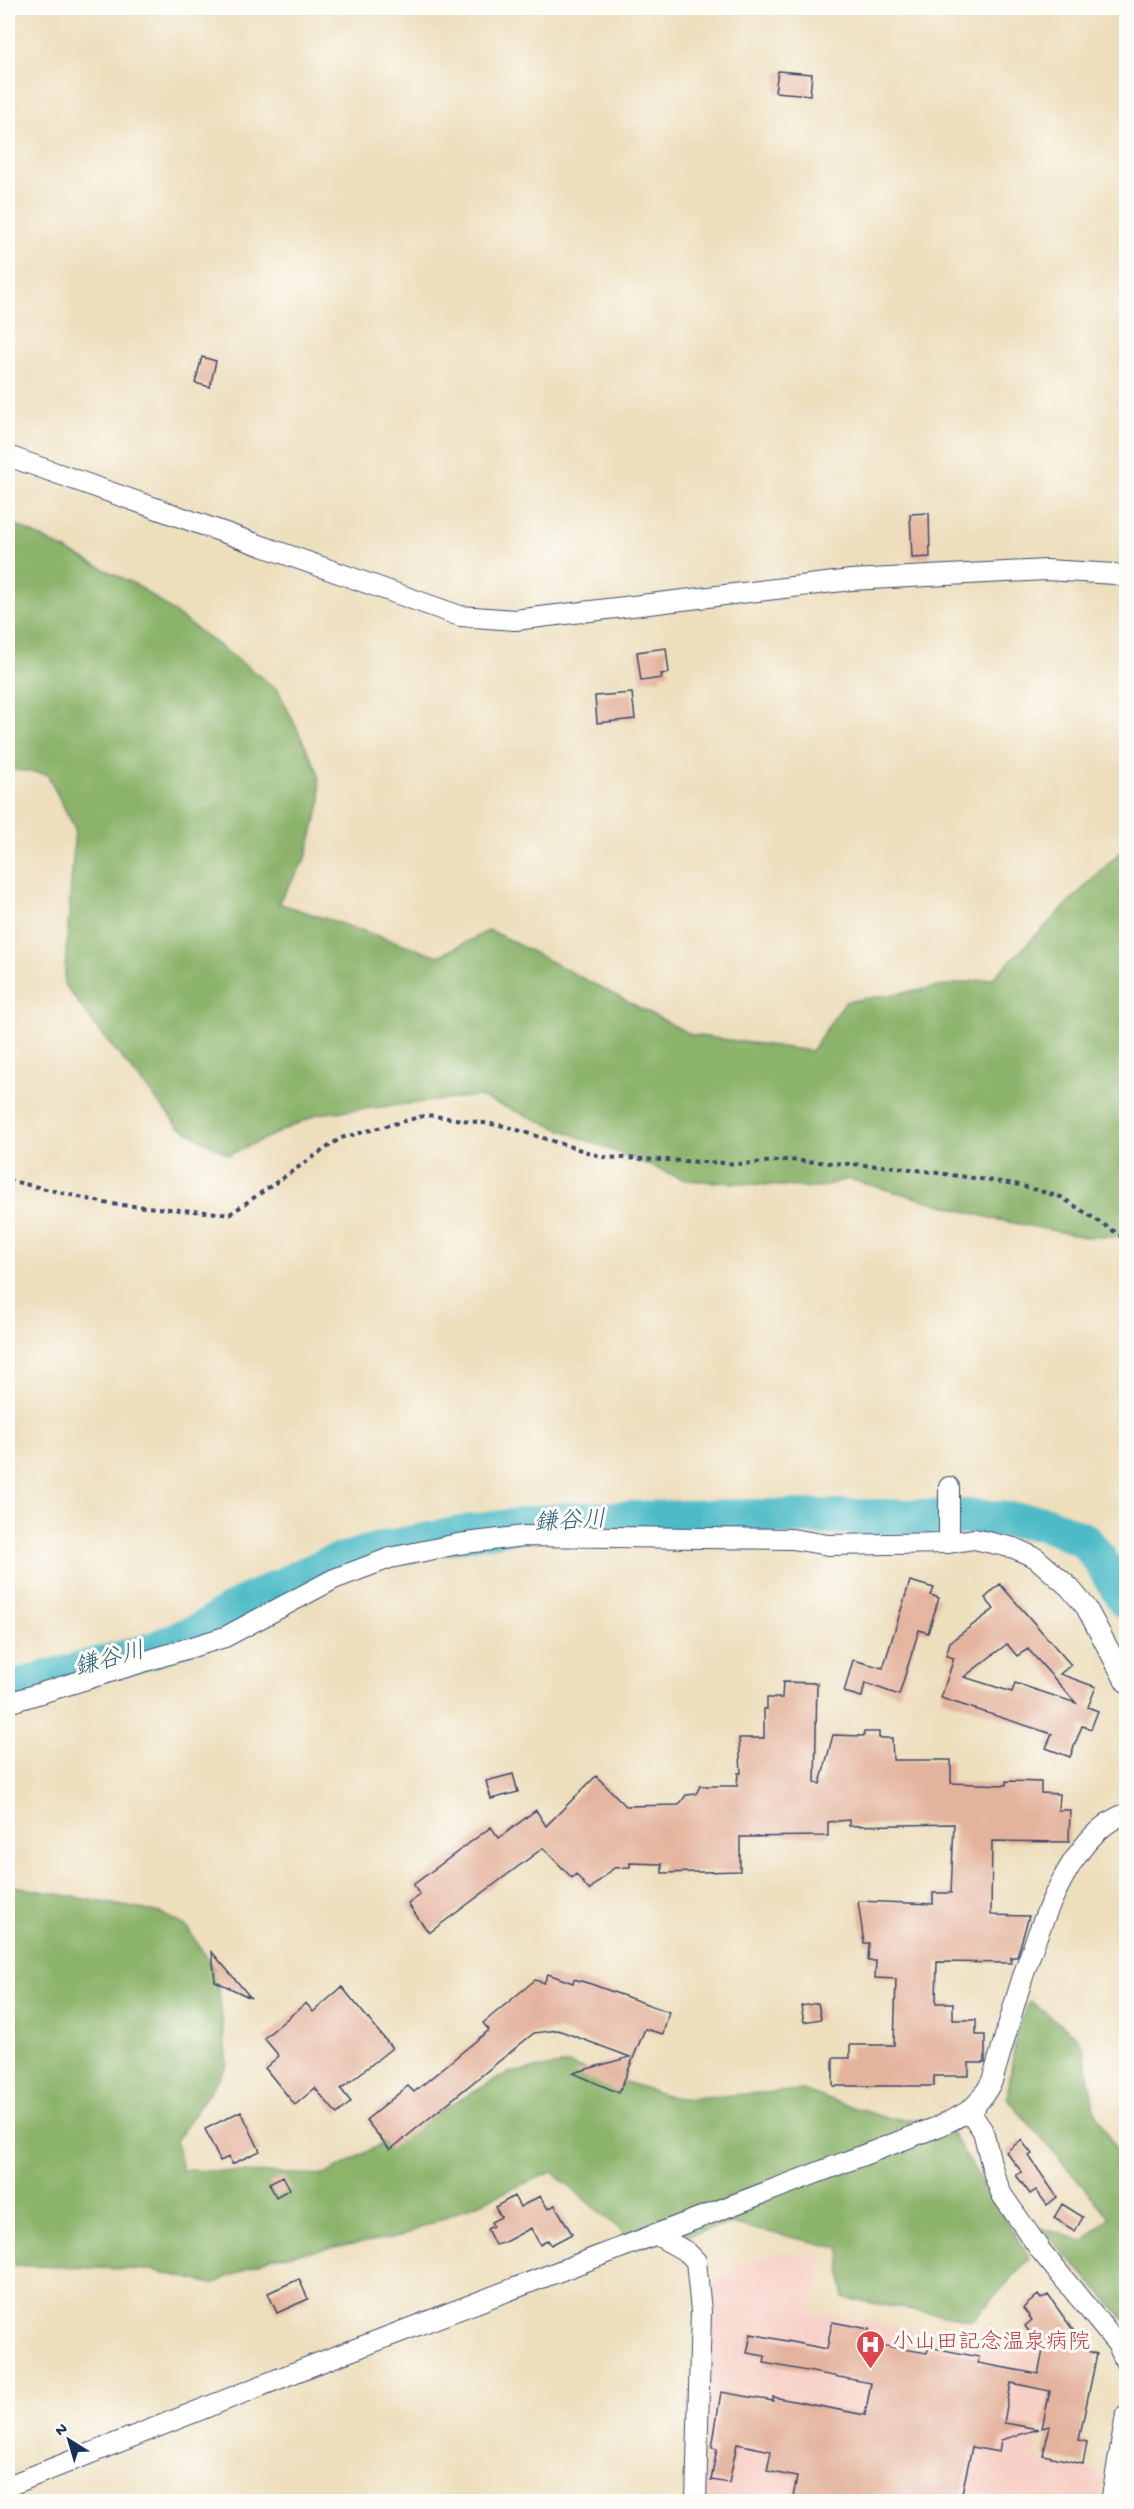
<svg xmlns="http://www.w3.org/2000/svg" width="1134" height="2509" viewBox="0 0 1134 2509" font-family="'Gochi Hand','Klee One',sans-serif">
<rect width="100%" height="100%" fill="#fdfcf7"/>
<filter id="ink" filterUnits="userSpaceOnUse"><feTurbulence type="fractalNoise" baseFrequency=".0167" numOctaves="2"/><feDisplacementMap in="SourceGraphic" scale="12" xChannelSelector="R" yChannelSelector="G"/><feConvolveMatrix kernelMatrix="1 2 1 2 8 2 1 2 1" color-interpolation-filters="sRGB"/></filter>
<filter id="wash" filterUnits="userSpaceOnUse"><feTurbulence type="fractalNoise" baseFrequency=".008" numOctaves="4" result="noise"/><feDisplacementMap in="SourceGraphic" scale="24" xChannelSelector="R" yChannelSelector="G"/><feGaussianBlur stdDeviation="1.35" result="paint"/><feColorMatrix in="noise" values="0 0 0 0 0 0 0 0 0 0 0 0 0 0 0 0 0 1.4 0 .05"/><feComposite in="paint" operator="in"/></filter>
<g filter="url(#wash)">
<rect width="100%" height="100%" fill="#eddebc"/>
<path fill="#f7d1c8" d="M776 2253H822L813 2312 1039 2351 1031 2389 1047 2392 1036 2461 1104 2472 1098 2501 704 2502 710 2286 736 2265Z"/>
<path fill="#8bb36a" stroke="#537164" stroke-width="1.5" d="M8 521 140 587 278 690 318 772 321 800 306 858 278 903 439 956 490 930 692 1035 811 1051 845 1002 993 978 1126 846V1237H1085L994 1219 848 1179 817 1188 685 1180 478 1096 318 1114 229 1155 178 1126 100 1032 64 984 75 829 47 774 8 769Z
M8 1885 161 1913 186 1926 217 1974 227 2065 176 2141 182 2170 325 2175 508 2073 568 2064 679 2099 802 2090 886 2118 944 2121 1030 2258 973 2320 843 2298 840 2248 731 2224 641 2247 552 2172 401 2236 270 2258 213 2284 152 2270 8 2265Z
M1030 2001 1077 2037 1084 2050 1094 2109 1116 2150 1126 2159V2321L1041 2228 1084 2241 1109 2217 1007 2098 1017 2028Z"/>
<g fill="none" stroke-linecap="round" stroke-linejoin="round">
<path stroke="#4ebbc7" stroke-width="36" d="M8 1689 150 1651 198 1631 242 1604 326 1565 379 1550 471 1532 562 1520 742 1517H974L1044 1523 1084 1540 1100 1560 1126 1602"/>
</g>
<g id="blocks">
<path fill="#e4b39d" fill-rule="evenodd" d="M778 71 812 74 810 95 775 92Z
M202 357 216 361 210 387 195 383Z
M929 513 930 557 912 558 910 514Z
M666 648 669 673 661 674 662 678 641 681 637 652Z
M632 693 635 719 597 723 595 696Z
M910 1581 934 1588 931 1595 939 1598 928 1633 919 1630 899 1695 865 1683 862 1697 844 1692 853 1660 883 1668Z
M1000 1584 1071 1665 1060 1674 1096 1687 1088 1707 1098 1711 1091 1729 1082 1726 1070 1757 1046 1748 1052 1734 941 1698 954 1658 946 1656 950 1642 994 1609 985 1598ZM1007 1644 1017 1656 1028 1649 1076 1703 1015 1683 1012 1692 964 1677Z
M783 1682 817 1683 815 1783 820 1784 833 1735 864 1736V1732H879V1738H892L893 1760H951V1783L1006 1785V1781L1041 1782V1793L1059 1794 1058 1810H1070L1069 1842 992 1841 991 1915 1029 1916 1017 1957H1011V1963L937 1962 936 2003H953V2020H976V2035H985V2063H969V2076H934V2086H833V2058H850V2045H894L896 1979 875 1978 876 1961H868L869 1943H864L858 1901 933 1904V1893H951L954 1824 849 1826V1820L828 1822V1836L740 1837V1871L662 1873V1864L630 1863V1867L614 1868 589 1890 576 1874 572 1878 543 1848 429 1933 408 1904 420 1895 413 1885 491 1827 499 1838 536 1810 546 1826 596 1776 626 1806 679 1805 686 1795 696 1794 700 1786H737L738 1773H741L739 1738H764V1709H767V1698H782Z
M513 1774 518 1792 491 1799 486 1781Z
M212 1952 251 1998 215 1981Z
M548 1974 573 1983 574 1979 591 1984 669 2012 663 2034 645 2029 619 2093 573 2073 630 2057 558 2030 534 2033 390 2150 366 2120 408 2086 414 2092 489 2030 483 2023 535 1980 544 1983Z
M342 1987 392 2048 341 2089 351 2102 337 2114 315 2088 295 2105 265 2068 279 2056 264 2038 306 2003 313 2012Z
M818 2003 821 2019 804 2022 801 2006Z
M241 2111 260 2151 232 2164 229 2157 220 2161 205 2129Z
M1021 2140 1032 2154 1029 2156 1057 2197 1047 2205 1036 2190 1030 2194 1016 2175 1022 2172 1006 2152Z
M283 2176 290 2189 276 2197 269 2183Z
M514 2196 520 2207 540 2196 548 2209 555 2205 572 2234 551 2245 548 2240 540 2245 531 2228 503 2243 495 2245 487 2229 493 2226 491 2222 501 2217 495 2207Z
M1062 2204 1083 2217 1075 2231 1054 2218Z
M299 2279 308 2299 277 2313 268 2293Z
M1038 2295 1041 2299 1048 2295 1088 2351 1097 2354 1079 2440 1087 2442 1083 2464 1043 2455 1050 2426 1042 2428 1050 2391 1011 2383 1004 2423 1039 2429 1001 2440 999 2452 972 2447 960 2502H792L797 2477 767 2471 771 2451 737 2444 729 2483 711 2480 717 2449 712 2448 721 2392 773 2401V2397L865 2415 871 2383 764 2363 765 2356 747 2353 751 2334 827 2349 832 2322 869 2329 867 2343 927 2353 929 2347 979 2357 978 2363 1038 2374 1043 2351 1025 2326 1032 2320 1023 2308Z"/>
</g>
</g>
<g filter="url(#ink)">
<use href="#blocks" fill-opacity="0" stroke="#3a496c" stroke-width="1.5"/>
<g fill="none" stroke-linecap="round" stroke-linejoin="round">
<defs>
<path id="minor" d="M8 456 460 616 515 620 851 580 1046 570 1115 574 1126 577
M949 1487V1543
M8 1703 225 1637 334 1579 390 1558 458 1544 524 1536 792 1539 828 1545 949 1543 974 1539 1014 1548 1036 1558 1069 1587 1086 1607 1126 1682
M970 2112 983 2131 994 2175 1002 2195 1041 2251 1118 2345 1126 2363
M655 2234 687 2252 696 2261 701 2311 696 2502
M8 2486 316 2364 937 2127C967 2113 976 2111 992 2081 1014 2012 1051 1838 1126 1814
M1111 2502 1126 2416"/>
</defs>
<use href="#minor" stroke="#3a496c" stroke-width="22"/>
<path stroke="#3a496c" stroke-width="4" stroke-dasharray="4.5 4.5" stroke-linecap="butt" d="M8 1180 109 1204 230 1214 341 1138 427 1115 505 1126 603 1157 744 1164 786 1160 896 1167 1015 1184 1061 1197 1126 1239"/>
<use href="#minor" stroke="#fff" stroke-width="20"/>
</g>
</g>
<defs>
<symbol id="hospital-pin" viewBox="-11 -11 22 30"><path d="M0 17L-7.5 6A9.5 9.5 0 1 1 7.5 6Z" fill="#e0444e" stroke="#fdfcf7"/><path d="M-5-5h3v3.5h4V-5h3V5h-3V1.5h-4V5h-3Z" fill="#fff"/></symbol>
</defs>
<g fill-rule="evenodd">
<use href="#hospital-pin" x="854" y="2328" width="33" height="45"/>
</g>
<g text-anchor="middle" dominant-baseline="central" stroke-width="6" stroke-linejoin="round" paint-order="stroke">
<g font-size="22" fill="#be3a42" stroke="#fdfcf7" text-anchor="start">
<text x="892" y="2344">小山田記念温泉病院</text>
</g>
<g font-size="24" font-style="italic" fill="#2d6083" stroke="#fdfcf7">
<text transform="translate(570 1523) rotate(-3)">鎌谷川</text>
<text transform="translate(110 1661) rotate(-15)">鎌谷川</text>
</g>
</g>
<rect width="1134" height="2509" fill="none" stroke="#fdfcf7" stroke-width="30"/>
<g transform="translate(69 2440) rotate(323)" stroke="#fdfcf7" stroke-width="4.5" paint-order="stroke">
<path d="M0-4.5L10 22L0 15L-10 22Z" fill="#1b2f5e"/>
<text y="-9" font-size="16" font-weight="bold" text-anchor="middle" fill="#1b2f5e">N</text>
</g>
</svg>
